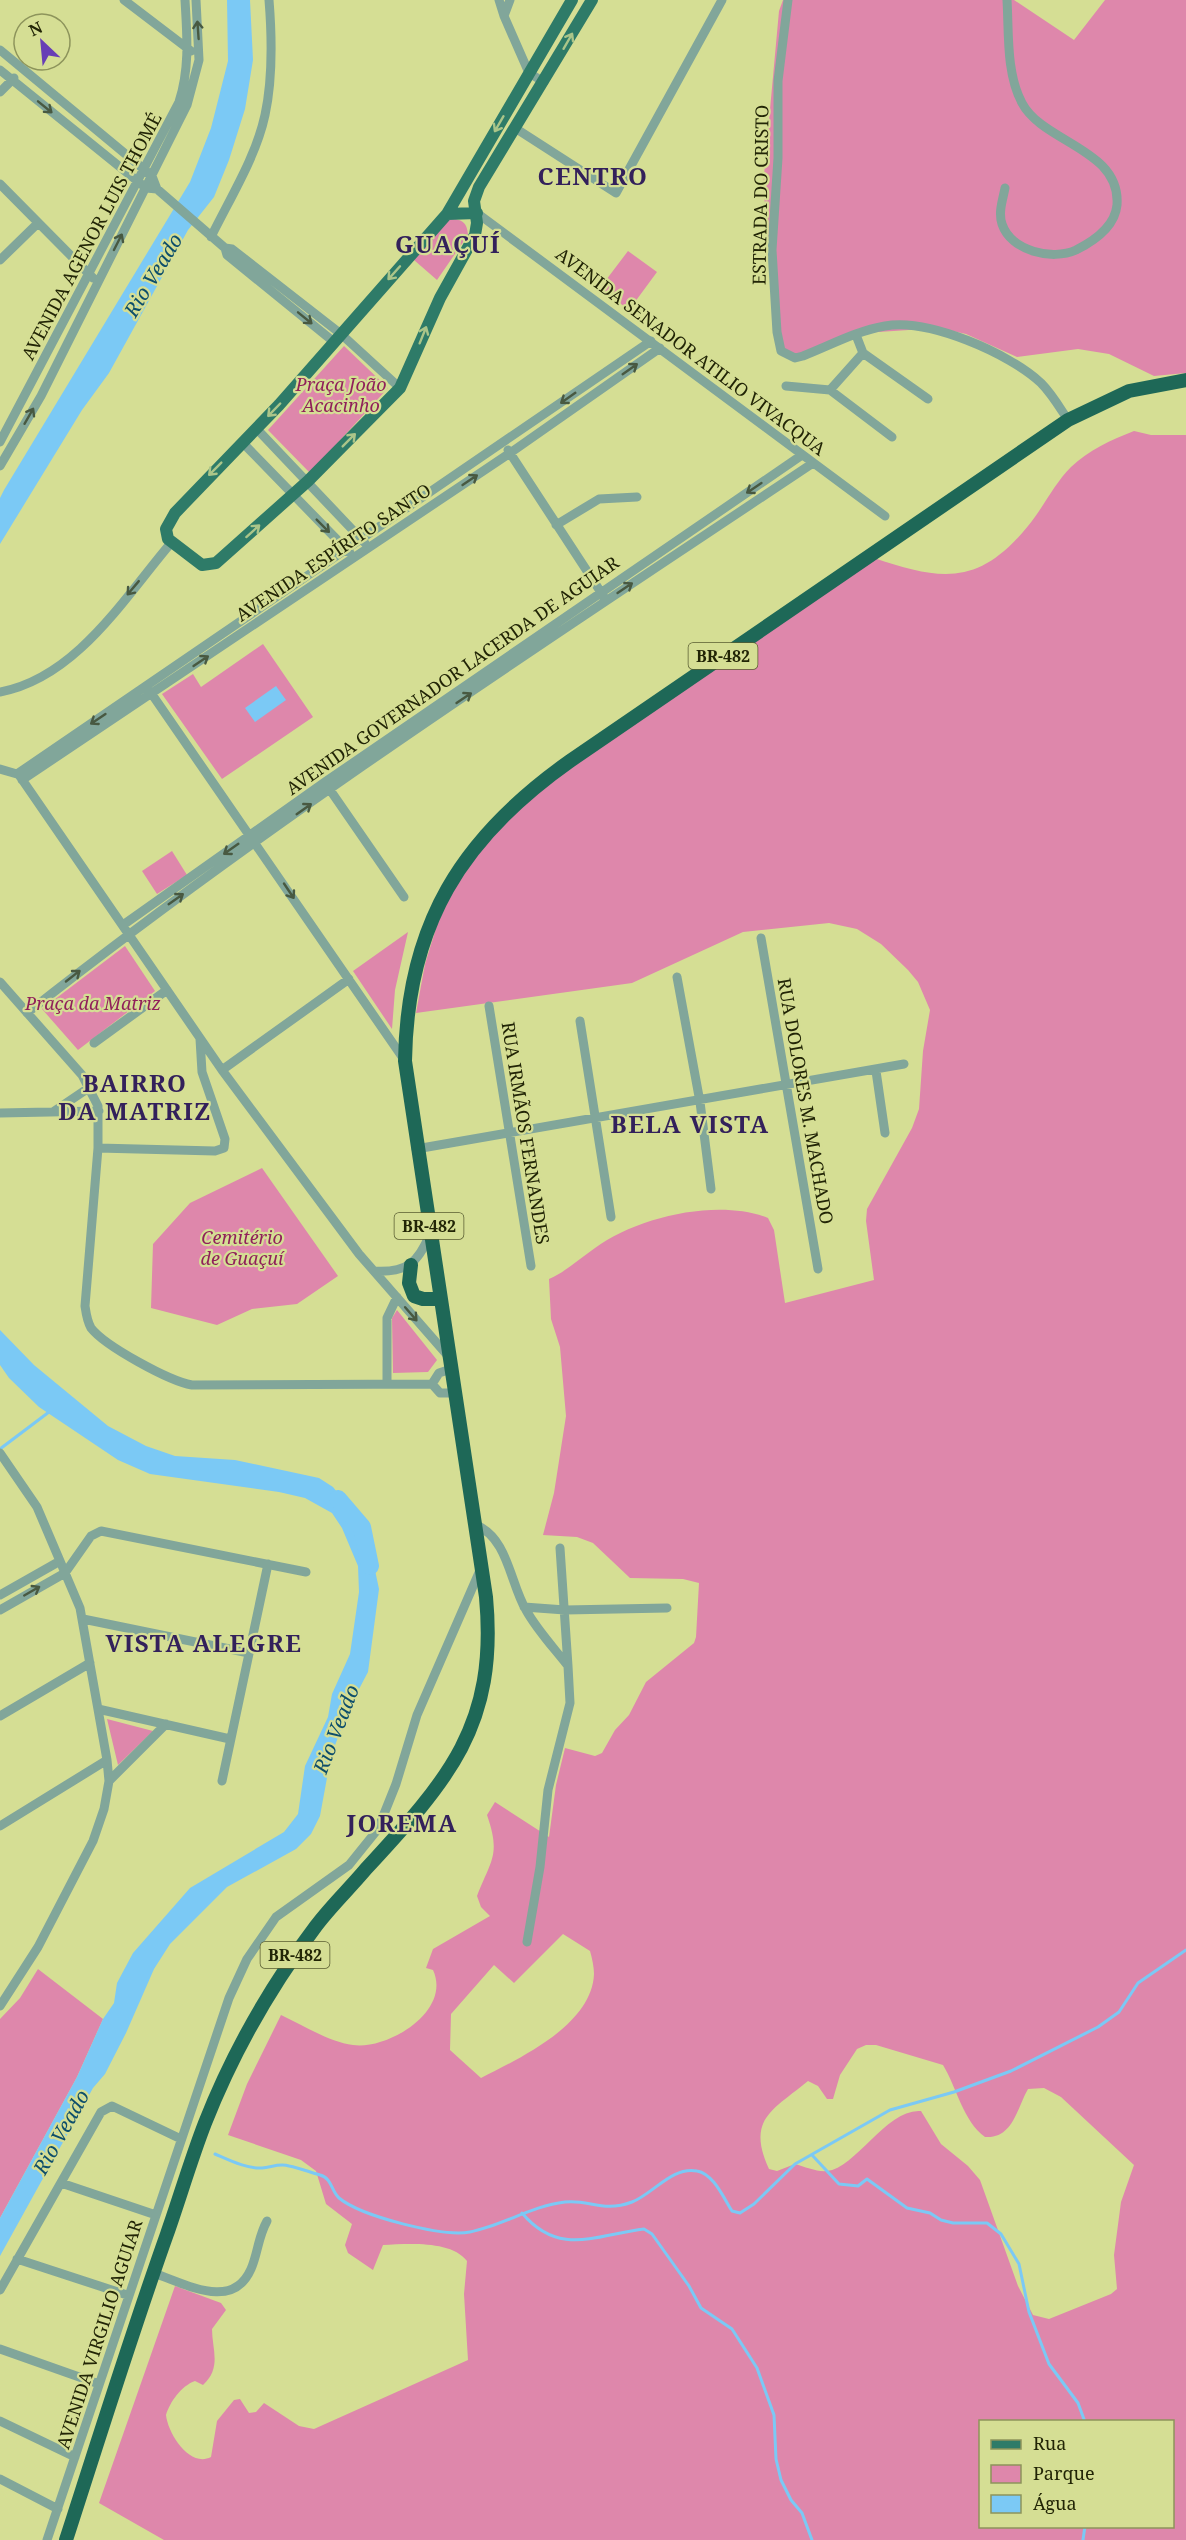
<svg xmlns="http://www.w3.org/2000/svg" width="1186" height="2540" viewBox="0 0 1186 2540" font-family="'Noto Serif',serif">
<rect width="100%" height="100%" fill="#d5de94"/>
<path fill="#de87ab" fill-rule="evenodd" d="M783 0H1014L1074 40 1105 0H1186V373L1154 376 1109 354 1078 349 1017 357 966 334 939 328 863 333 797 354 781 353 763 186 779 11Z
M448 219C461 219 467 221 468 235L437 280 414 260Z
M628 251 657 272 629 310 600 288Z
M344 346 388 388 310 473 268 430Z
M1134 431 1151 435H1186V2540H164L99 2503 175 2286 221 2303 226 2310 212 2329C212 2349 222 2368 203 2385L195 2381C181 2386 170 2402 166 2415 168 2434 190 2468 211 2457L217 2421 234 2400 240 2399 249 2413 256 2412 264 2403 299 2426 314 2429 468 2360 464 2294 467 2261C451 2240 407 2244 383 2245L373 2270 348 2253 345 2245 352 2224 326 2204 316 2171 301 2160 228 2135 247 2084 281 2015C303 2025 329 2042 353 2045 388 2050 452 2011 433 1970L426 1968 433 1949 490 1916 481 1907 477 1896C491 1860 501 1855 487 1815L495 1802 549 1837 556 1785 565 1748 595 1756 602 1753 615 1730 629 1715 646 1682 694 1643 696 1637 699 1583 683 1579 630 1578 593 1543 577 1537 543 1535 554 1493 566 1416 560 1347 551 1319 549 1279C567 1271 579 1259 595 1248 637 1217 718 1198 768 1218L774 1230 785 1303 874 1280 866 1221 867 1209 912 1128 919 1109 923 1051 930 1010 918 982 908 970 881 944 857 929 829 923 743 932 632 983 416 1013 425 964 437 925 452 892 494 830 549 781 874 558C942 581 979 586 1028 526 1043 508 1054 484 1071 467 1089 450 1111 440 1134 431ZM563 1934 590 1951C592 1958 594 1967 594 1974 592 2025 520 2058 481 2078L450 2050 451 2014 494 1965 514 1983ZM866 2045H876L943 2065C957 2088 963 2121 985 2137 1013 2139 1017 2108 1028 2089L1044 2088 1061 2097 1134 2165 1121 2202 1114 2255 1117 2289 1111 2294 1049 2319 1033 2315 1018 2286 980 2180 968 2166 941 2144 921 2111C887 2108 856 2168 827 2171 817 2172 805 2167 795 2164L777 2171 769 2169C746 2119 773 2110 808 2081L818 2086 827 2099H833L840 2075 857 2049ZM980 2422H1172V2526H980Z
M263 644 313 717 222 779 162 694 193 674 201 687Z
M172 851 187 875 157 894 142 871Z
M408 932 395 990 392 1029 353 971Z
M125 946 155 991 78 1050 42 1009Z
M262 1168 338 1276 297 1304 252 1309 217 1325 151 1308 153 1244 190 1203Z
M397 1310 437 1360 428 1372 393 1373 392 1318Z
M107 1719 153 1731 118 1765Z
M38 1969 103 2019 77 2077 0 2218V2019L20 1998Z"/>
<path fill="#7bc9f5" d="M227 0H250L253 60 245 109 229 160 214 197 188 230 109 373 82 410 0 544V498L4 490 190 182 211 128 228 61Z
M276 686 286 700 255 722 245 708Z
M0 1330 34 1365 108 1426 146 1446 175 1456 235 1460 319 1478 333 1487 351 1510 372 1556 379 1589 368 1672 349 1708 331 1756 320 1816 311 1834 296 1849 227 1887 170 1944 154 1969 126 2033 105 2074 93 2088 0 2256V2218L77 2077 103 2019 114 2003 117 1983 133 1953 190 1888 284 1832 298 1814 305 1766 328 1717 332 1694 350 1654 359 1592 358 1566 342 1528 332 1513 305 1498 279 1492 150 1474 118 1460 39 1407 9 1378 0 1365Z"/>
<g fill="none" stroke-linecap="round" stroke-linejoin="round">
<path stroke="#7bc9f5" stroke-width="3" d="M0 1449 49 1412
M215 2154C229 2160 247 2169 262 2168 272 2167 280 2163 289 2166 300 2168 309 2172 320 2175 332 2178 331 2191 339 2198 361 2216 441 2237 470 2232 502 2226 531 2206 565 2202 589 2199 603 2213 632 2202 653 2194 672 2166 697 2171 714 2174 724 2199 732 2211L740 2213 754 2204 795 2164 890 2110 954 2092 1011 2071 1098 2027 1119 2012 1138 1983 1186 1950
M812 2155 839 2184 858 2186 867 2179 907 2208 930 2213 941 2220 953 2223H987L1001 2234 1019 2264 1029 2312 1049 2364 1078 2403 1085 2422
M522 2213C559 2257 596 2235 644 2229L652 2234 689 2286 701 2308 732 2329 757 2368 774 2415 776 2459 781 2480 791 2500 802 2513 812 2540
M1083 2540 1085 2526"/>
<path stroke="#7bc9f5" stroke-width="18" d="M338 1499 362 1527 370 1566"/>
<path stroke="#81a69a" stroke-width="9" d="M124 0 191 51
M499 0 504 16 529 73 544 82
M788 0 778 81V158L772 250 777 332 781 351 795 358 803 356C829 346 856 331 885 326 928 318 1009 353 1041 383 1052 394 1060 408 1068 420
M504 16 510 0
M0 50 152 176 157 189 146 188 0 70
M0 92 14 78
M515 128 616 193 722 0
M0 184 93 278
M1005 188C1003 199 998 212 1002 224 1011 251 1052 261 1076 250 1094 241 1115 226 1117 205 1121 149 1043 143 1022 103 1006 73 1009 33 1007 0
M157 189 225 248
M477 213 885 516
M211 237C230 198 256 157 265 115 273 78 272 37 269 0
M0 260 38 223
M856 335 863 353 928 399
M334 342 227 255 225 248 232 249 341 334 400 388
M786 386 830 390 892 437
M830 390 863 353
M256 428 365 543
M0 442 179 102C190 68 187 35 185 0
M242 442 350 553
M508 450 604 597
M0 466 41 396 187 105 199 60 196 0
M556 525 599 499 637 497
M149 690 405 1061
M0 692C76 678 124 598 171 543
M0 769 17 774
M17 774 651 341
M19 775 222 1070 359 1254 449 1357
M22 780 510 453 660 348
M328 787 404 897
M123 925 325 782 802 455
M761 938 818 1269
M677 977 700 1102 711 1189
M0 982 82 1075 98 1106V1148L85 1306C86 1313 87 1321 91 1328 105 1346 169 1381 192 1385L432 1384
M489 1006 531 1266
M27 1013C278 815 548 640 813 463
M580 1021 611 1217
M94 1043 167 990
M222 1070 349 979
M876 1071 885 1133
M53 1112 90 1087
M0 1113 99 1111
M98 1148 215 1151 224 1148 225 1139 202 1072 200 1039
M416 1149 904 1064
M374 1271C407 1273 418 1263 430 1234
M451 1369 439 1373 432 1384 440 1393H455
M387 1384V1318L397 1297
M0 1453 37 1507 80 1608 107 1760 109 1781 104 1809 93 1841 38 1947 0 2006
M476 1525C508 1538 510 1583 526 1610 537 1630 554 1648 568 1666L570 1703 548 1790 540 1867 527 1942
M560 1548 568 1666
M0 1595 60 1561
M524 1607 565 1610 667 1608
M0 1610 65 1573 91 1536 101 1531 306 1572
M83 1619 249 1653
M98 1709 230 1739
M0 1716 90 1663
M109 1781 166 1724
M222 1781 268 1564
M0 1826 107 1760
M61 2183 156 2215
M17 2259 127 2295
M153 2273C185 2283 232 2312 251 2269 258 2253 258 2237 267 2221
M0 2290 101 2112 112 2106 181 2139
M0 2349 99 2384
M0 2421 75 2457
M0 2479 58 2509
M47 2540 229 1998 247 1959 276 1917 349 1865 378 1829 396 1784 417 1715 481 1568"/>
<path stroke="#2e7b68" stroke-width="12" d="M572 0 447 214 279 405 175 513 166 529 168 539 202 565 216 563 308 481 400 388 440 298 475 235 477 223 474 201 479 187 592 0
M447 214 477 213"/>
<path stroke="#1e6857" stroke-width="14" d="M411 1265 409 1283 414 1296 423 1299H439
M66 2540C99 2438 131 2335 167 2234 180 2197 191 2159 205 2123 233 2052 270 1987 316 1926 331 1906 349 1889 365 1870 448 1780 498 1726 486 1597L405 1061C407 925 461 838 570 761L1068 420 1129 391 1186 380"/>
</g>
<defs><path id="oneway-shaft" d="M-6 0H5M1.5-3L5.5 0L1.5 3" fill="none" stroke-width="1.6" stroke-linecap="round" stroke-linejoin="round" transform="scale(1.5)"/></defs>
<g stroke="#485941">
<use href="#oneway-shaft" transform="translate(198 30) rotate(-94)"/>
<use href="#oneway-shaft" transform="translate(45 107) rotate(39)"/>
<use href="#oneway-shaft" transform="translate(118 242) rotate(-63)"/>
<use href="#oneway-shaft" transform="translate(305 318) rotate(39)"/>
<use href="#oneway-shaft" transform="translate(630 369) rotate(-35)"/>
<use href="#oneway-shaft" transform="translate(568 398) rotate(145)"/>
<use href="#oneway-shaft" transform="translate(29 416) rotate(-60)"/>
<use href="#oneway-shaft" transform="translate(470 480) rotate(-34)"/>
<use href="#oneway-shaft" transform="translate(754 488) rotate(146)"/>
<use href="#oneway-shaft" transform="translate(323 526) rotate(45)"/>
<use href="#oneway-shaft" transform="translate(133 588) rotate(130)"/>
<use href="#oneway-shaft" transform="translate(625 588) rotate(-34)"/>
<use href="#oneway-shaft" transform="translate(201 661) rotate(-34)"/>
<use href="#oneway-shaft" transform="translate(464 698) rotate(-34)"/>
<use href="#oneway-shaft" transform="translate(98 719) rotate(146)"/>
<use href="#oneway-shaft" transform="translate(304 809) rotate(-35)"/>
<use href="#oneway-shaft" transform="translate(231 849) rotate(145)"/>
<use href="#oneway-shaft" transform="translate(289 891) rotate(56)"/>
<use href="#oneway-shaft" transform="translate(176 899) rotate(-35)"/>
<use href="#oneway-shaft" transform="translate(73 976) rotate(-38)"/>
<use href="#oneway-shaft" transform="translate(411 1314) rotate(49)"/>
<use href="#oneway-shaft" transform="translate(32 1591) rotate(-30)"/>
</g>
<g stroke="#abc589">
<use href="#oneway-shaft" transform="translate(568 41) rotate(-60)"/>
<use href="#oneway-shaft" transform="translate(499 124) rotate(120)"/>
<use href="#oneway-shaft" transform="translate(394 273) rotate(132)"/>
<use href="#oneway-shaft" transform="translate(423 335) rotate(-68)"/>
<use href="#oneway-shaft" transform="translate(274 410) rotate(134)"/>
<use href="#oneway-shaft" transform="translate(349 440) rotate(-45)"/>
<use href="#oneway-shaft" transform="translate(215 469) rotate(135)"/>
<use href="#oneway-shaft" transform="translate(253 531) rotate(-42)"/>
</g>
<g text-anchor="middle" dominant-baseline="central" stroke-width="4.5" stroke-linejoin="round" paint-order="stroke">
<g fill="#d5de94" stroke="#585c31" stroke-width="1.5">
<rect x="688.5" y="643" width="69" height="26" rx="4.5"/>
<rect x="394.5" y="1213" width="69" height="26" rx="4.5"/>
<rect x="260.5" y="1942" width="69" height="26" rx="4.5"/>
</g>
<g font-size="16" font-weight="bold" fill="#222506">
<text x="723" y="656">BR-482</text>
<text x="429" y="1226">BR-482</text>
<text x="295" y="1955">BR-482</text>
</g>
<g font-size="18" fill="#222506" stroke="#d5de94">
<text transform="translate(760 195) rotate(-89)">ESTRADA DO CRISTO</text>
<text transform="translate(91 236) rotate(-62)">AVENIDA AGENOR LUIS THOMÉ</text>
<text transform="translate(691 351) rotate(37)">AVENIDA SENADOR ATILIO VIVACQUA</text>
<text transform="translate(333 552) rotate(-34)">AVENIDA ESPÍRITO SANTO</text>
<text transform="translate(452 675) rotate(-35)">AVENIDA GOVERNADOR LACERDA DE AGUIAR</text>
<text transform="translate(806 1101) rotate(80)">RUA DOLORES M. MACHADO</text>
<text transform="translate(526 1133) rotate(81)">RUA IRMÃOS FERNANDES</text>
<text transform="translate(99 2334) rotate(-72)">AVENIDA VIRGILIO AGUIAR</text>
</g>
<g font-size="18" font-style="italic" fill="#90205a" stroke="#d5de94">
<text x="341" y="384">Praça João<tspan x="341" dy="21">Acacinho</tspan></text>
<text x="93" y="1003">Praça da Matriz</text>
<text x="242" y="1237">Cemitério<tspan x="242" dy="21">de Guaçuí</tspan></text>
</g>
<g font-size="20" font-style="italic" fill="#0d4e6b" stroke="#d5de94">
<text transform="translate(153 275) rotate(-59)">Rio Veado</text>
<text transform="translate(336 1729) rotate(-69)">Rio Veado</text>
<text transform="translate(61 2132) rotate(-61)">Rio Veado</text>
</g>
<g font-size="24" font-weight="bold" letter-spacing="1.5" fill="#33215b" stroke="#d5de94">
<text x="593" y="175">CENTRO</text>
<text x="448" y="243">GUAÇUÍ</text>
<text x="135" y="1082">BAIRRO<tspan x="135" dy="28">DA MATRIZ</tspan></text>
<text x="690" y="1123">BELA VISTA</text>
<text x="204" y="1642">VISTA ALEGRE</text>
<text x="402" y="1822">JOREMA</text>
</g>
</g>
<rect x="979" y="2420" width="195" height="108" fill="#d5de94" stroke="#8d945b" stroke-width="1.5"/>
<rect x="991" y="2440" width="30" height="9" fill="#2e7b68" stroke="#8d945b" stroke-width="1.5"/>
<text x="1033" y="2450" font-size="18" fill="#222506">Rua</text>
<rect x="991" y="2465" width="30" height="18" fill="#de87ab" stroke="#8d945b" stroke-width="1.5"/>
<text x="1033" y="2480" font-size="18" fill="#222506">Parque</text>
<rect x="991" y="2495" width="30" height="18" fill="#7bc9f5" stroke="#8d945b" stroke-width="1.5"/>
<text x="1033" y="2510" font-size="18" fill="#222506">Água</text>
<g transform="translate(42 42) rotate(334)"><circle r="28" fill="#d5de94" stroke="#8d945b" stroke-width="1.5"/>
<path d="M0-4.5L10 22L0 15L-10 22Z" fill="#673eb6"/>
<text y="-9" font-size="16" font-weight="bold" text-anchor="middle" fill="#222506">N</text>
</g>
</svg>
